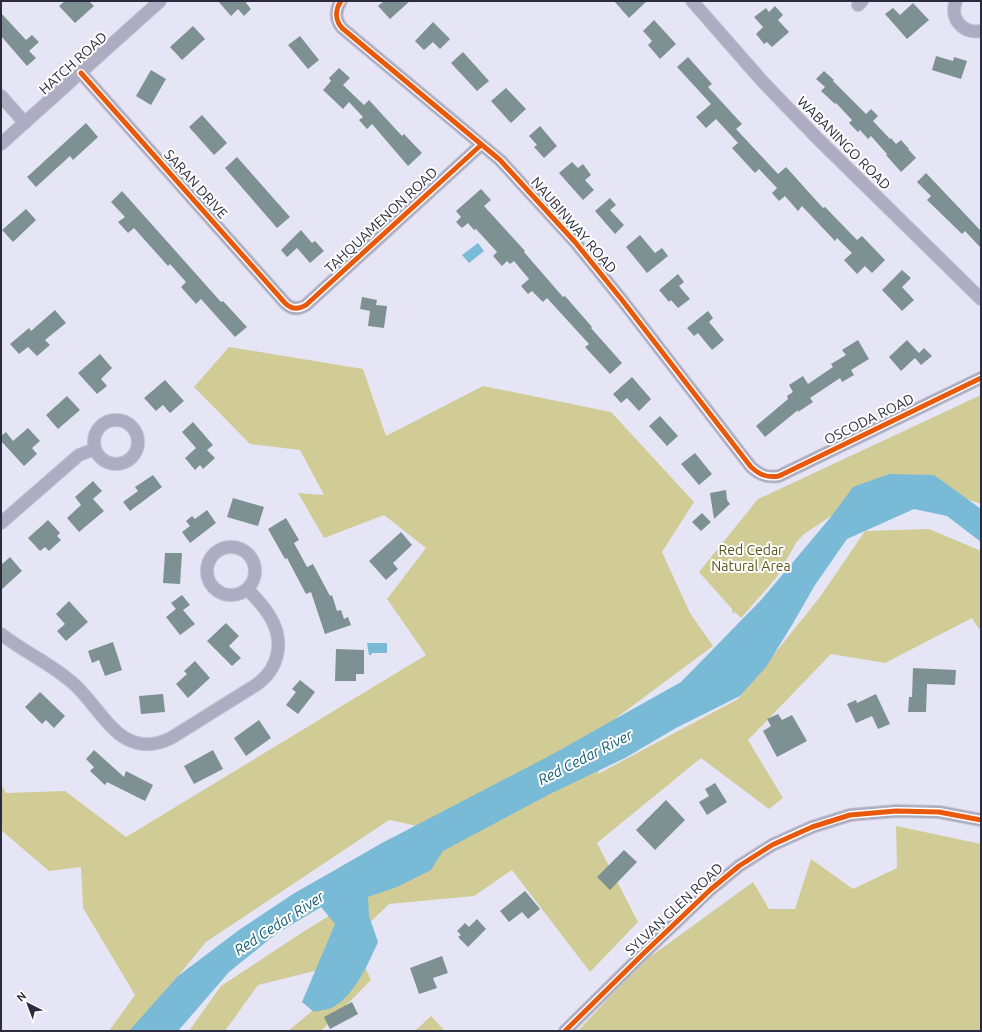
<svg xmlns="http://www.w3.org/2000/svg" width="982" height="1032" viewBox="0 0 982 1032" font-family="Ubuntu,sans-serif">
<rect width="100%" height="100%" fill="#e5e5f6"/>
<path fill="#d1cc95" d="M229 347 363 369 386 436 483 386 611 412 694 502 662 552 690 613 713 646 616 718 598 774 738 699 820 597 865 531 929 529 981 551V632L972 618 885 663 831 654 748 740 783 798 769 809 701 758 597 843 638 922 590 972 512 870 474 896 389 904 322 969 258 985 225 1031H189L221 986 306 930 461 835 389 820 206 942 133 1031H109L135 995 83 908 81 867 49 871 1 830V784L6 793 65 791 126 837 426 655 387 599 426 548 384 515 324 538 298 493 324 495 300 450 250 444 194 387Z
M981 395V504L893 475 804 534 796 543 776 578 741 618 735 612 733 614 732 609 699 572 758 499Z
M896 826 981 844V1031H578L639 965 753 882 769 909H795L811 859 853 889 897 868Z
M365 967 371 980 321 1031H288Z
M431 1016 445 1031H415Z"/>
<path fill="#79bad6" d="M478 243 484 251 469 263 462 255Z
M889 474 934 475 981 509V542L947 516 914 509 847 539 815 585 792 625 766 667 740 696 676 728 625 758 550 794 443 851 431 870 397 887 368 897 369 916 378 942C369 962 355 994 335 1006 330 1010 321 1010 314 1012L302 1002 335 924 321 907 276 934 229 972 178 1031H129L178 976 239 930 293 894 382 843 551 755 681 682 762 599 830 518 853 487Z
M367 643H387V653H372L371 655H369Z"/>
<path fill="#7d9192" d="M65 1H89L94 6 75 23 59 6Z
M218 1H248L246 3 251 9 244 16 238 9 231 16Z
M384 1H410L390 19 378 6Z
M614 1H647L629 18Z
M913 3 929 20 907 39 885 14 893 8 900 15Z
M775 6 783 15 778 20 789 32 772 47 767 42 764 44 756 34 763 27 754 17 766 8 769 12Z
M1 13 26 40 32 35 39 42 29 51 36 58 27 66 1 36Z
M654 20 676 44 660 59 648 45 652 41 643 31Z
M433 22 450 39 440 49 433 42 424 50 415 41Z
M193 26 205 39 182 60 170 47Z
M300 36 319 60 308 69 288 45Z
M463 52 489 81 477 91 451 63Z
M936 56 953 61 954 57 967 61 961 79 932 70Z
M688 57 712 84 708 87 742 124 736 129 778 174 786 167 823 208 825 207 857 240 862 236 885 260 872 273 865 266 857 274 844 260 852 253 837 238 835 241 802 206 798 211 785 196 779 201 772 193 777 188 759 169 755 173 732 148 738 143 716 119 706 128 696 117 711 104 677 67Z
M339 68 350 78 343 85 364 105 369 100 402 136 404 134 422 153 408 166 372 124 367 129 359 120 363 117 349 102 343 109 323 90 331 81 329 78Z
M151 70 166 79 151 105 136 96Z
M824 71 834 80 833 81 866 114 871 109 878 116 873 121 890 139 891 138 896 144 901 140 909 149H908L916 158 901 172 886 155 887 154 871 136 868 139 860 130 858 132 849 123 852 120 836 103 835 104 821 91 825 87 816 79Z
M506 88 526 109 511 123 491 101Z
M202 115 227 143 214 155 189 127Z
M86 123 98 137 73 160 70 156 36 187 27 177Z
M540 126 557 146 544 158 534 147 537 145 529 136Z
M237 157 290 217 277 228 225 168Z
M572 162 578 168 583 164 591 175 585 180 594 190 583 200 559 173Z
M926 173 981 231V248L965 231 962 234 927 200 931 196 917 182Z
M481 189 491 200 484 206 525 251 524 252 563 297 565 296 592 327 591 328 622 363 610 374 585 347 589 344 547 298 543 302 532 291 528 294 521 286 529 279 514 261 510 264 507 261 502 266 493 256 497 252 476 229 474 230 468 223 462 228 456 222 461 217 456 211Z
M122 191 221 302 223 301 247 327 235 337 201 299 196 304 181 287 186 282 170 264 168 266 134 228 128 233 118 222 125 217 111 202Z
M610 198 616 205 610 210 624 225 615 234 595 211Z
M26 209 36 220 13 242 2 230Z
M301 230 312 243 315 241 324 251 310 263 297 248 287 257 281 250Z
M640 235 655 253 662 248 668 256 647 273 626 247Z
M902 270 911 278 902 287 914 300 902 311 882 290Z
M678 274 684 282 679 286 690 299 678 308 671 300 669 302 659 290Z
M362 297 377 300 376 305 387 306 384 328 368 326 370 311 360 309Z
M55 310 66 323 45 340 50 345 37 356 28 347 19 354 10 344 29 328 31 331Z
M708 311 713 318 709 322 724 340 712 350 698 333 694 336 687 328Z
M858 340 869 359 851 370 854 375 842 382 840 378 810 398 813 402 798 412V410L765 437 756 426 788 399 787 396 793 392 789 385 803 376 808 384 833 367 831 364 846 355 842 350Z
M907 340 919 353 924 348 932 356 921 365 915 358 901 371 889 357Z
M100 354 112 368 101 379 107 386 97 394 78 373Z
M632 377 651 399 639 411 627 398 621 403 613 394Z
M165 380 184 401 170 413 163 405 156 411 144 398Z
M67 396 80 410 58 429 46 415Z
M660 416 678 436 667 446 649 426Z
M193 422 213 445 207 450 215 458 203 469 200 465 195 470 185 458 196 448 182 432Z
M28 428 40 441 32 448 37 454 24 466 1 441V436L6 432 13 441Z
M695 453 712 474 699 485 681 464Z
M153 475 162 487 130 511 123 502 138 491 135 487Z
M93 481 102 491 93 499 104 511 79 532 67 518 81 505 75 497Z
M726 490 727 500 730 504 714 519 710 493Z
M233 498 264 507 258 526 227 517Z
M207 510 216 523 190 543 182 532 190 526 186 521 192 516 195 519Z
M702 513 711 522 701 531 692 522Z
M286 518 299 540 294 543 307 567 313 564 330 596 332 595 337 611 341 610 344 619 348 617 351 625 325 634 311 592 306 594 287 558 285 559 268 529Z
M48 520 60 533 57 536 61 540 49 551 45 547 40 551 28 538Z
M401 532 412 545 393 563 398 569 386 580 369 561Z
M165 553H182L180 584 163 583Z
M10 557 22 571 1 590V565Z
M182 595 190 605 183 610 195 624 180 635 166 617 176 609 171 603Z
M69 601 88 622 66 641 57 631 65 624 56 614Z
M226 623 239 636 229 646 241 658 232 666 207 641Z
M113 642 122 670 105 676 99 660 92 663 88 651Z
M336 649 364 650V674H356V681H335Z
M195 661 210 678 188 698 176 684 187 674 184 671Z
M913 668 956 670 955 685 927 684 926 712H908L909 697H912Z
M300 680 315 692 298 714 286 705 296 692 292 689Z
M40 692 65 716 54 728 46 720 42 724 25 707Z
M163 694 165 712 141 714 139 696Z
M876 694 890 724 878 729 872 716 856 723 847 704 856 700 857 703Z
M778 714 782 720 792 715 807 741 777 757 763 731 771 726 767 719Z
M259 720 271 738 246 756 234 738Z
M94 750 124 777 126 771 153 785 145 801 107 782 105 785 90 771 94 767 86 759Z
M213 750 223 769 194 784 184 766Z
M715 783 727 802 707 815 699 802 709 796 705 789Z
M666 800 685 820 655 850 636 830Z
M624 850 637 862 610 890 597 877Z
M525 891 540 909 528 919 522 912 509 922 500 911Z
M477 919 486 929 468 947 458 937 461 935 457 931 465 923 469 927Z
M442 956 448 973 433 978 437 988 419 994 410 968Z
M352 1002 358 1014 330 1029 324 1017Z"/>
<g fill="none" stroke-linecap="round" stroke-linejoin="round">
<defs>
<path id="minor" d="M341 1C335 10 335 20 342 28L500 160 531 194 575 242 622 300 751 467C760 475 767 478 779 476L981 378
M692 1 763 82 817 138 981 299
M956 1C949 19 963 34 981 31
M858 5 862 1
M81 73 285 303C291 309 298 310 306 305L481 145
M1 96 25 123
M1 144 160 1
M94 442a22 22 0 1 1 44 0a22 22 0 1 1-44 0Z
M1 523 79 455 95 449
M207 571a24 24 0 1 1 48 0a24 24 0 1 1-48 0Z
M1 634C25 653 53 664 76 686 92 701 109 730 127 739 142 747 157 745 171 738L256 685C280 668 285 640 269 615 263 605 255 597 247 589
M565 1031 644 953 710 890 739 866 772 845 812 827 850 815 896 811 939 812 981 820"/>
</defs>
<use href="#minor" stroke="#c1c1d0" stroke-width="14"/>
<use href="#minor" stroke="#adacc2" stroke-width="12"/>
<defs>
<path id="cycleway" d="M341 1C335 10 335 20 342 28L500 160 531 194 575 242 622 300 751 467C760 475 767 478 779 476L981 378
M81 73 285 303C291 309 298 310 306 305L481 145
M565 1031 644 953 710 890 739 866 772 845 812 827 850 815 896 811 939 812 981 820"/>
</defs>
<use href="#cycleway" stroke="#fff" stroke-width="8"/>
<use href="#cycleway" stroke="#e8590c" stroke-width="5"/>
</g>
<g text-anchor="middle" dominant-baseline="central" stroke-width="4" stroke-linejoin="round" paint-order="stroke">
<g font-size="14" fill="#2b2b3f" stroke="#fff">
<text transform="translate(73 63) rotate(-42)">HATCH ROAD</text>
<text transform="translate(844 143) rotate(45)">WABANINGO ROAD</text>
<text transform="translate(196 184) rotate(48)">SARAN DRIVE</text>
<text transform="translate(381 220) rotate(-43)">TAHQUAMENON ROAD</text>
<text transform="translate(574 225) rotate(49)">NAUBINWAY ROAD</text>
<text transform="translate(869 419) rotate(-26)">OSCODA ROAD</text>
<text transform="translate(674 909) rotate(-43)">SYLVAN GLEN ROAD</text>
</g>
<g font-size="14" fill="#5a551b" stroke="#fff">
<text x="751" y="550">Red Cedar<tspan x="751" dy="16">Natural Area</tspan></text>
</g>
<g font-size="15" font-style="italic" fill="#135d75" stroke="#fff">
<text transform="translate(585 757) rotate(-27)">Red Cedar River</text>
<text transform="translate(279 923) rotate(-33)">Red Cedar River</text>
</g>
</g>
<rect width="982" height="1032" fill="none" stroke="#2b2b3f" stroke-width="4"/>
<g transform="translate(28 1004) rotate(318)" stroke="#ffffff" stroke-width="3" paint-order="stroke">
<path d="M0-3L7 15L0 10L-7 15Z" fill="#2b2b3f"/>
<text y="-6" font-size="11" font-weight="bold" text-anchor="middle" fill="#2b2b3f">N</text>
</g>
</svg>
